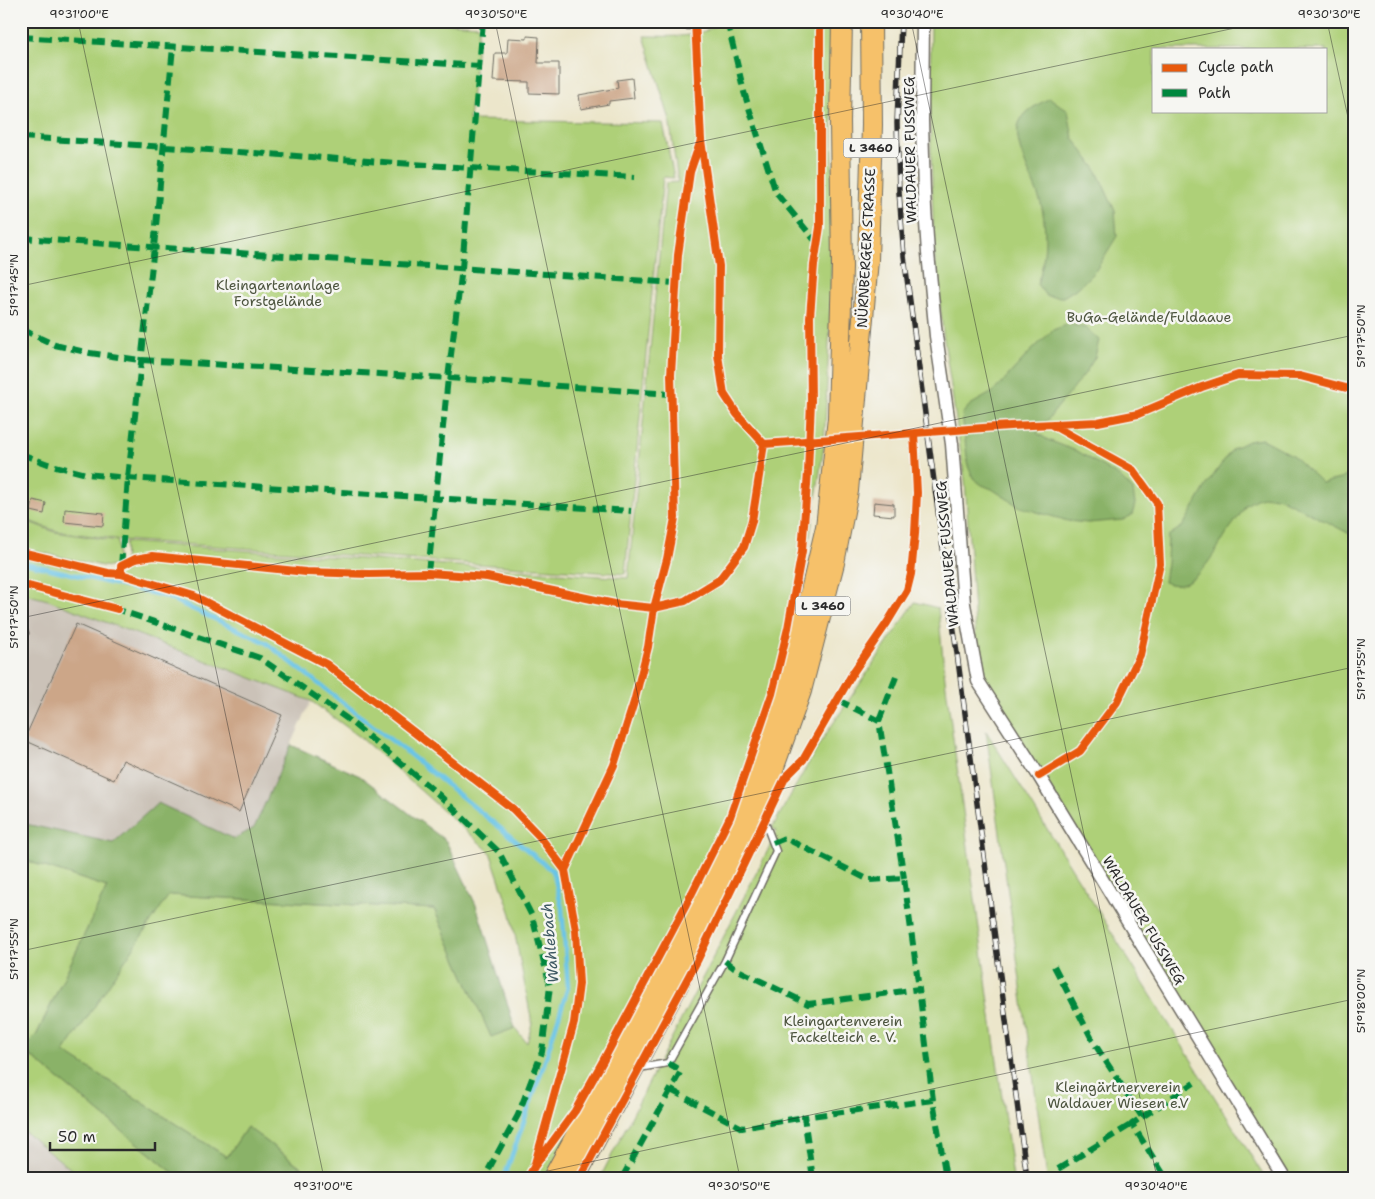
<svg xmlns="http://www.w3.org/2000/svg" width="1375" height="1199" viewBox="0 0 1375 1199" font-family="'Shantell Sans',sans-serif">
<rect width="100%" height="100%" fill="#f6f6f2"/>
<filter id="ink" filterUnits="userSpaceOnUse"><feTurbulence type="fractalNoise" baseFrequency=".02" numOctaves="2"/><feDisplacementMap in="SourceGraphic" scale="10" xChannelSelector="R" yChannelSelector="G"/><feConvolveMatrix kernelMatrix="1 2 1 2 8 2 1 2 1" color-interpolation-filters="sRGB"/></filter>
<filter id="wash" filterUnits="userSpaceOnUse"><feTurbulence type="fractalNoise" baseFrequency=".0096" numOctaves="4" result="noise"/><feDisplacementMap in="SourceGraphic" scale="20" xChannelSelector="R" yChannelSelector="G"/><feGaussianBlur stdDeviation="1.12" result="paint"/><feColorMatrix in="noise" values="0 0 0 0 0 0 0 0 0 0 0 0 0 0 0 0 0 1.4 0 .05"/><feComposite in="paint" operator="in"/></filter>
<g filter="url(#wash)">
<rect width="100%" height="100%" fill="#ece6cb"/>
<path fill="#cbc2b8" d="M21 593 48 600 311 701 254 828 234 839 158 803 113 843 21 823Z
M21 1129 82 1178H21Z"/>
<path fill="#aed078" stroke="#6c7e52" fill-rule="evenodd" d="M21 21H418L479 25 469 120 663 123 674 178 663 177 625 574 122 540 56 531 21 518Z
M721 21 826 22 830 36 833 176 830 323 824 446 800 600 773 705 730 824 684 920 545 1178H316L247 1127 227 1157 64 1052 168 895 434 909 491 1036 515 1028 527 1043 532 1023 511 914 490 852 360 737 311 701 48 600 21 593V557L114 577 124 568 125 542 628 578 666 183 678 182 669 117 644 36C671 36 700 40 721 21Z
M931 21H1354V1178H1289L978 671 965 480 943 333 934 251 930 120ZM1154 49H1326V111H1154Z
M21 519 55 532 118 541V564L110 567 102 566 21 548Z
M915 602 938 608 945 679 1013 1178H600L769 848 777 831 772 828 820 743Z
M986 731 1265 1178H1047Z
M21 859 107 887 37 1034 22 1049 176 1175 206 1176 208 1178H82L21 1129Z"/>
<path fill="#8ab268" stroke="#5a6e4a" d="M1050 98 1068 111 1073 138 1096 169 1115 211 1117 236 1096 270 1079 287 1063 297 1046 296 1037 284C1046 260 1047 233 1042 208 1038 186 1009 142 1020 121 1025 110 1041 103 1050 98Z
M1069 324 1086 328 1099 340 1095 357 1086 372 1037 433 1048 440 1079 452 1120 477 1133 490 1135 504 1132 515 1123 520 1088 523 1068 521 1020 507 992 489 982 485 973 478 968 466 962 414 970 405 993 392 1030 352 1053 330Z
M1262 439 1292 455 1322 483 1340 479 1354 472V536L1280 498C1267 494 1258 497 1246 505 1241 514 1234 523 1228 531 1215 551 1194 596 1164 582L1167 563 1168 536 1183 526 1206 486 1232 449 1248 441Z
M291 745 360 776 446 841 476 905 515 1028 491 1037 434 909 169 895 64 1052 227 1157 247 1127 316 1178H208L206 1176 176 1175 22 1049 37 1034 107 887 21 859V823L113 843 158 803 234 839 254 828Z"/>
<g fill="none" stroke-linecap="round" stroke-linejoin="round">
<path stroke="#69c4e7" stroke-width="4.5" d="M21 562 164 596 265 642 409 754 553 871 562 908 568 987 544 1064 504 1178"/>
</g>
<g id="blocks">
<path fill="#cca688" d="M527 36 539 37 538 63H559V94L529 93V82L493 81 495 53H507L508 38 527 39Z
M632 78 634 98 609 101V104L581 109 579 95 618 88 617 80Z
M33 500 46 503 44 514 31 511Z
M874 502 894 504V516L873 514Z
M65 509 104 513 103 526 64 522Z
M76 624 282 715 239 812 123 760 114 780 24 740Z"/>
</g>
</g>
<g filter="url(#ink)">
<use href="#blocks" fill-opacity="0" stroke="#6f6c63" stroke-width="1"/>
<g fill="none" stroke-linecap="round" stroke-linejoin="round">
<defs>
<path id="lane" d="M576 21 694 26 710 21
M21 649 25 633
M639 1068 668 1063 725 961 776 851 766 825 759 819"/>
<path id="street" d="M923 21 922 121 924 193 928 253 936 336 952 444 964 604 978 681 1039 776 1284 1178"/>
<path id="primary" d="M553 1178 690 926 738 822 774 729 801 634 826 527 838 418 842 267 840 121 842 21
M575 1178 678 985 756 817 801 691 834 563 848 491 868 260 872 125 871 21"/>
</defs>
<use href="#lane" stroke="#6f6c63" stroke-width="9"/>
<use href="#street" stroke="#6f6c63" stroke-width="15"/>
<use href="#primary" stroke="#6f6c63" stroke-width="22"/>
<use href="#lane" stroke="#fff" stroke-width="6"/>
<use href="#street" stroke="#fff" stroke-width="12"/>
<use href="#primary" stroke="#f6c16b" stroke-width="20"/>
<defs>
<path id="rail" d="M901 21 897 123 899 192 904 256 1027 1178"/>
</defs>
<use href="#rail" stroke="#2b2b2b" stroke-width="5.5"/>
<use href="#rail" stroke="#f6f6f2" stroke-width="4" stroke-dasharray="11" stroke-linecap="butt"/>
<path stroke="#00873e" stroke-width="6" stroke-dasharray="12 6" stroke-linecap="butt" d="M727 21 744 92 776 193 817 243
M21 37 480 66
M21 137 470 168 635 177
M21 238 676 283
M21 329 55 345 90 353 140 360 448 378 671 394
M21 454 48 464 86 474 128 478 631 511
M121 566 128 478 154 247 173 47
M428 573 448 378 462 268 483 21
M113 608 260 658 346 718 438 794 499 852 532 916 550 986 542 1052 518 1115 484 1178
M896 677 879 721 904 878
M838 700 879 721
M773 843 785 838 869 880 904 878 919 989
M725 961 734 968 808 1004 919 989 933 1100 946 1178
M1054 966 1094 1043 1142 1117 1132 1124 1166 1178
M671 1090 742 1128 804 1117
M1142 1117 1194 1083
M1058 1169 1132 1124
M622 1178 681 1071 668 1063
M813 1178 804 1117 933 1100"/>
<defs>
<path id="cycleway" d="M695 21 701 140 719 266 718 355 724 394 737 414 764 444
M764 444 1010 426 1098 422 1138 414 1202 387 1238 375 1300 376 1354 390
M21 552 108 573 121 574 194 596 326 664 513 809 540 837 565 870 576 930 579 984 574 1023 534 1167 528 1178
M121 574V566L135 559 153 556 306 572 369 574 428 573 487 577 615 604 654 608 685 601 719 580 744 547 752 521 764 444
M21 584 117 609
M1039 776 1080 751 1117 702 1140 655 1160 564 1157 503 1133 470 1052 425
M565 870 614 765 634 702 648 647 654 608 667 559 675 518 671 375 678 255 690 172 701 140
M534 1167 575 1111 603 1061 686 905 730 817 772 694 788 628 802 551 808 472 811 401 810 317 814 265 820 227V21
M580 1178 698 959 785 778 803 760 854 671 887 623 907 590 911 574 915 534 917 493 914 433"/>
</defs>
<use href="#cycleway" stroke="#f6f6f2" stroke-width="11"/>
<use href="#cycleway" stroke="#e8590c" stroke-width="8"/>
</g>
</g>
<path fill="none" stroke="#2b2b2b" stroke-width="1" stroke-opacity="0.45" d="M78 21 324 1178M495 21 740 1178M911 21 1157 1178M1327 21 1354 145M21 286 1268 21M21 618 1354 335M21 951 1354 667M515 1178 1354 999"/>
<g text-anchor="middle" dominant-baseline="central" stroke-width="5" stroke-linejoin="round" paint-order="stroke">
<g fill="#f6f6f2" stroke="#686867" stroke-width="1">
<rect x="843.5" y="138.5" width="55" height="19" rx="4"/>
<rect x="795.5" y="596.5" width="55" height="19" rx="4"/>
</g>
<g font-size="12" font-weight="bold" fill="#2b2b2b">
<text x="871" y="148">L 3460</text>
<text x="823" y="606">L 3460</text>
</g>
<g font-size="14" fill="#2b2b2b" stroke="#f6f6f2">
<text transform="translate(910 150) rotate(-91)">WALDAUER FUSSWEG</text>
<text transform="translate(866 248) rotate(-87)">NÜRNBERGER STRASSE</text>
<text transform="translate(947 554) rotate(-95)">WALDAUER FUSSWEG</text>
<text transform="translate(1144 920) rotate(59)">WALDAUER FUSSWEG</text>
</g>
<g font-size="14" fill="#4c543e" stroke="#f6f6f2">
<text x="278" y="285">Kleingartenanlage<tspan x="278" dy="16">Forstgelände</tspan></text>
<text x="1149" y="317">BuGa-Gelände/Fuldaaue</text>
<text x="843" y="1021">Kleingartenverein<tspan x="843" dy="16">Fackelteich e. V.</tspan></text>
<text x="1118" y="1087">Kleingärtnerverein<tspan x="1118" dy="16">Waldauer Wiesen e.V</tspan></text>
</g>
<g font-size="15" font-style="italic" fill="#3e5963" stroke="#f6f6f2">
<text transform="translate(550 943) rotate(-95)">Wahlebach</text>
</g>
</g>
<rect width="1375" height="1199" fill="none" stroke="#f6f6f2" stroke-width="55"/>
<rect x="1152" y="48" width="175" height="65" fill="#f6f6f2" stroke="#a5a5a2"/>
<rect x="1162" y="64" width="25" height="8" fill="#e8590c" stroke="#a5a5a2"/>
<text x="1198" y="72" font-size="15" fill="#2b2b2b">Cycle path</text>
<rect x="1162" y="89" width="25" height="8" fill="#00873e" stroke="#a5a5a2"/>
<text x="1198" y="98" font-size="15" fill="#2b2b2b">Path</text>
<path d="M50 1142v8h105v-8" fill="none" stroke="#2b2b2b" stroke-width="2.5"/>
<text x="58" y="1142" font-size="15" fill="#2b2b2b" stroke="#f6f6f2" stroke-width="4" paint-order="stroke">50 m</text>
<rect x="28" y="28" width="1320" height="1144" fill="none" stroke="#2b2b2b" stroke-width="2"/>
<g font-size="12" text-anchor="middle" fill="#2b2b2b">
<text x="79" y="18">9°31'00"E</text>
<text x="496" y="18">9°30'50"E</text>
<text x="912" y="18">9°30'40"E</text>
<text x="1329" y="18">9°30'30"E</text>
<text transform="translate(14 285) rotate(-90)" y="4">51°17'45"N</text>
<text transform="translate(1361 336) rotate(-90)" y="4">51°17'50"N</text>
<text transform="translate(14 617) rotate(-90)" y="4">51°17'50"N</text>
<text transform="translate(1361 669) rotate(-90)" y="4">51°17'55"N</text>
<text transform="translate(14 949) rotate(-90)" y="4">51°17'55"N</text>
<text transform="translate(1361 1001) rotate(-90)" y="4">51°18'00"N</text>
<text x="323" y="1190">9°31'00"E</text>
<text x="739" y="1190">9°30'50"E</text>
<text x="1156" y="1190">9°30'40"E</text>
</g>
</svg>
